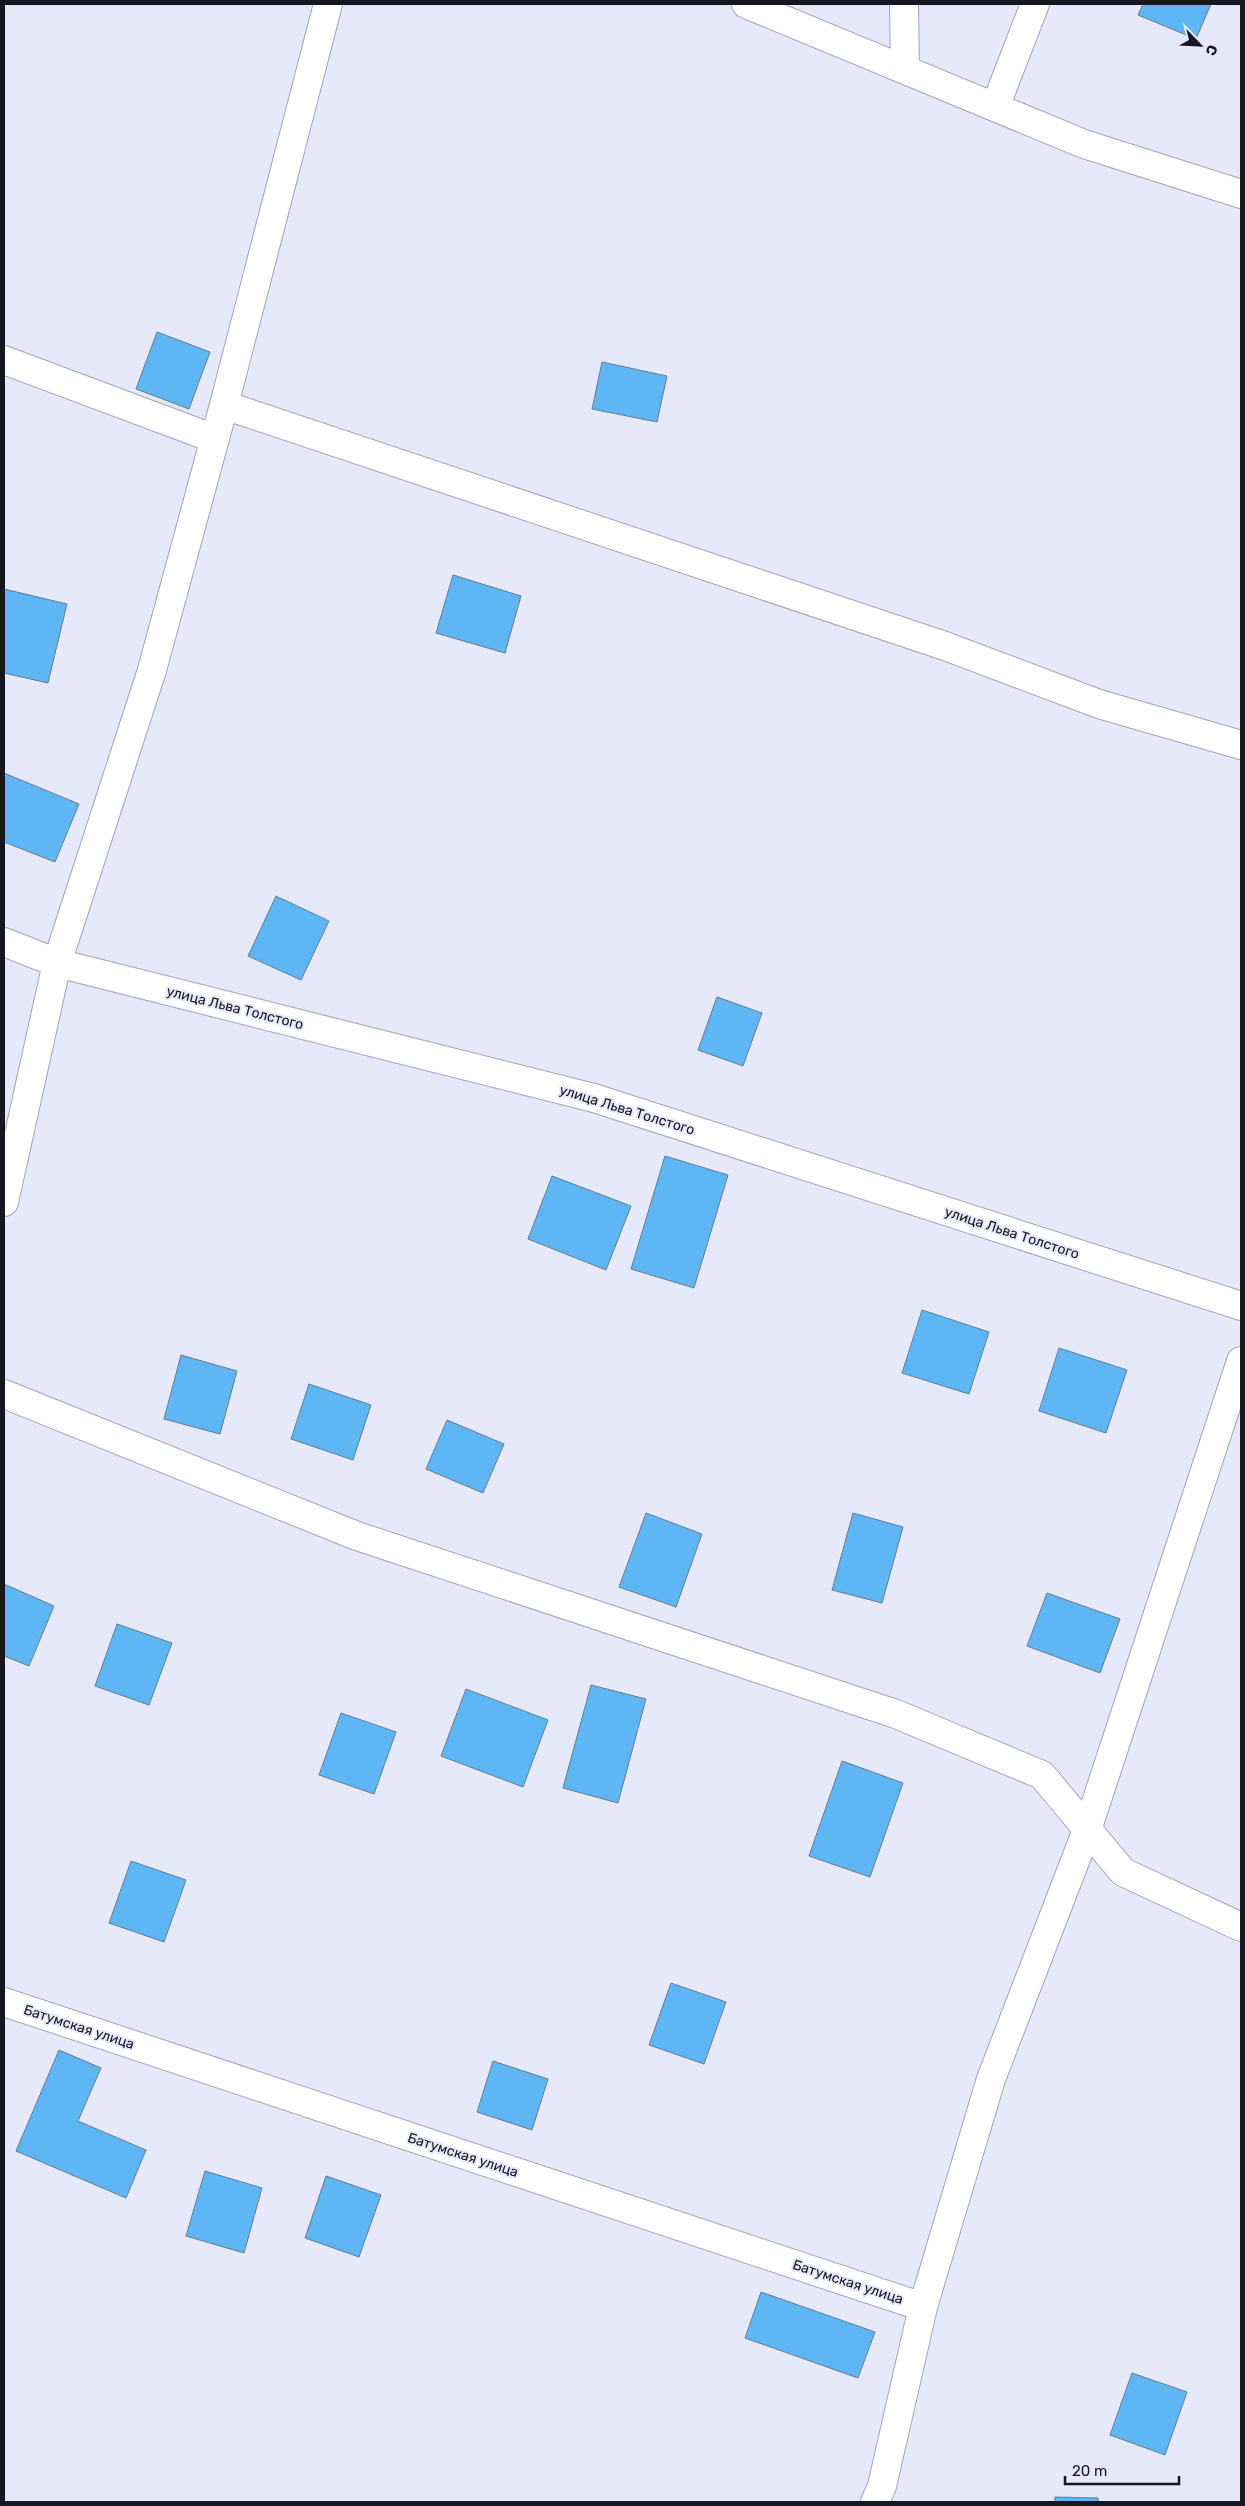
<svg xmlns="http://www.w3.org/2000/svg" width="1245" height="2506" viewBox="0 0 1245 2506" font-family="Rubik,sans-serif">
<rect width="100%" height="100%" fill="#e5e9fa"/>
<path fill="#5fb6f5" stroke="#667d90" d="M1143 4H1211L1196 39 1138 15Z
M157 332 210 352 189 409 136 389Z
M602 362 667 376 657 422 592 409Z
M453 575 521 596 505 653 436 633Z
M4 589 67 604 48 683 4 673Z
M4 773 79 804 55 862 4 842Z
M276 896 329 921 301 980 248 956Z
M717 997 762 1013 743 1066 698 1050Z
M665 1156 728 1175 694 1288 631 1269Z
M552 1176 631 1206 606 1270 528 1239Z
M922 1310 989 1332 969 1394 902 1373Z
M1059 1348 1127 1370 1106 1433 1039 1411Z
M181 1355 237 1371 220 1434 164 1419Z
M309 1384 371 1405 353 1460 291 1439Z
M447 1420 504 1444 483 1493 426 1469Z
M646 1513 702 1534 676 1607 619 1587Z
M853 1513 903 1527 882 1603 832 1590Z
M4 1584 54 1606 29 1666 4 1656Z
M1047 1593 1120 1619 1100 1673 1027 1646Z
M117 1624 172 1643 149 1705 95 1686Z
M591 1685 646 1699 618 1803 563 1788Z
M466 1689 548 1720 523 1787 441 1756Z
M341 1713 396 1732 374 1794 319 1775Z
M842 1761 903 1783 870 1877 809 1856Z
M131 1861 186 1880 164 1942 109 1923Z
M671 1983 726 2002 704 2064 649 2045Z
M59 2050 101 2068 78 2121 146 2150 126 2198 16 2151Z
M493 2061 548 2079 532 2130 477 2112Z
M205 2171 262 2188 244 2253 186 2236Z
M326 2176 381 2195 359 2257 305 2238Z
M761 2292 875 2332 858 2378 745 2338Z
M1132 2373 1187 2392 1165 2455 1110 2435Z
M1055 2497 1098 2498V2502H1055Z"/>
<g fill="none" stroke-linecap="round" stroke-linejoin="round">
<defs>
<path id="minor" d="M746 4 1084 144 1241 194
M904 4 905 69
M995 107 1035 4
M4 360 215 439
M224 405 945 646 1099 704 1241 745
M4 942 57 963 594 1098 1241 1306
M4 1202 57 963 152 670 224 405 328 4
M4 1394 357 1536 896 1714 1042 1775 1123 1872 1241 1927
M4 2002 923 2307
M875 2502 882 2486 923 2307 991 2079 1087 1830 1241 1361"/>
</defs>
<use href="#minor" stroke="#9fa4bf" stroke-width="30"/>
<use href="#minor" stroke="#fff" stroke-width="28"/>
</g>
<g text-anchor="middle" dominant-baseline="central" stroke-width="4" stroke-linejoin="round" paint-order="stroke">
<g font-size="14" fill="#151721" stroke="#e5e9fa">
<text transform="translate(235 1008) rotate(14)">улица Льва Толстого</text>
<text transform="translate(627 1110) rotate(17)">улица Льва Толстого</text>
<text transform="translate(1012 1233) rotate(18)">улица Льва Толстого</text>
<text transform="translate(79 2027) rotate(18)">Батумская улица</text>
<text transform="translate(463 2155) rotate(18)">Батумская улица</text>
<text transform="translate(848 2282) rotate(18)">Батумская улица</text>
</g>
</g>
<rect width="1245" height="2506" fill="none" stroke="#151721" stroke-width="10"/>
<g transform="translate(1200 45) rotate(114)" stroke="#e5e9fa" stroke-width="4" paint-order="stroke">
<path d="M0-4L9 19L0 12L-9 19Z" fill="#151721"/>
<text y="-8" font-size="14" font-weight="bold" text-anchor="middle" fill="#151721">С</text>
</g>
<path d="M1065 2476v8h114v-8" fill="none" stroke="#151721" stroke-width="2.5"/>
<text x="1072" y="2476" font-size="15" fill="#151721" stroke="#e5e9fa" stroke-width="4" paint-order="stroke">20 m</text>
</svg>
